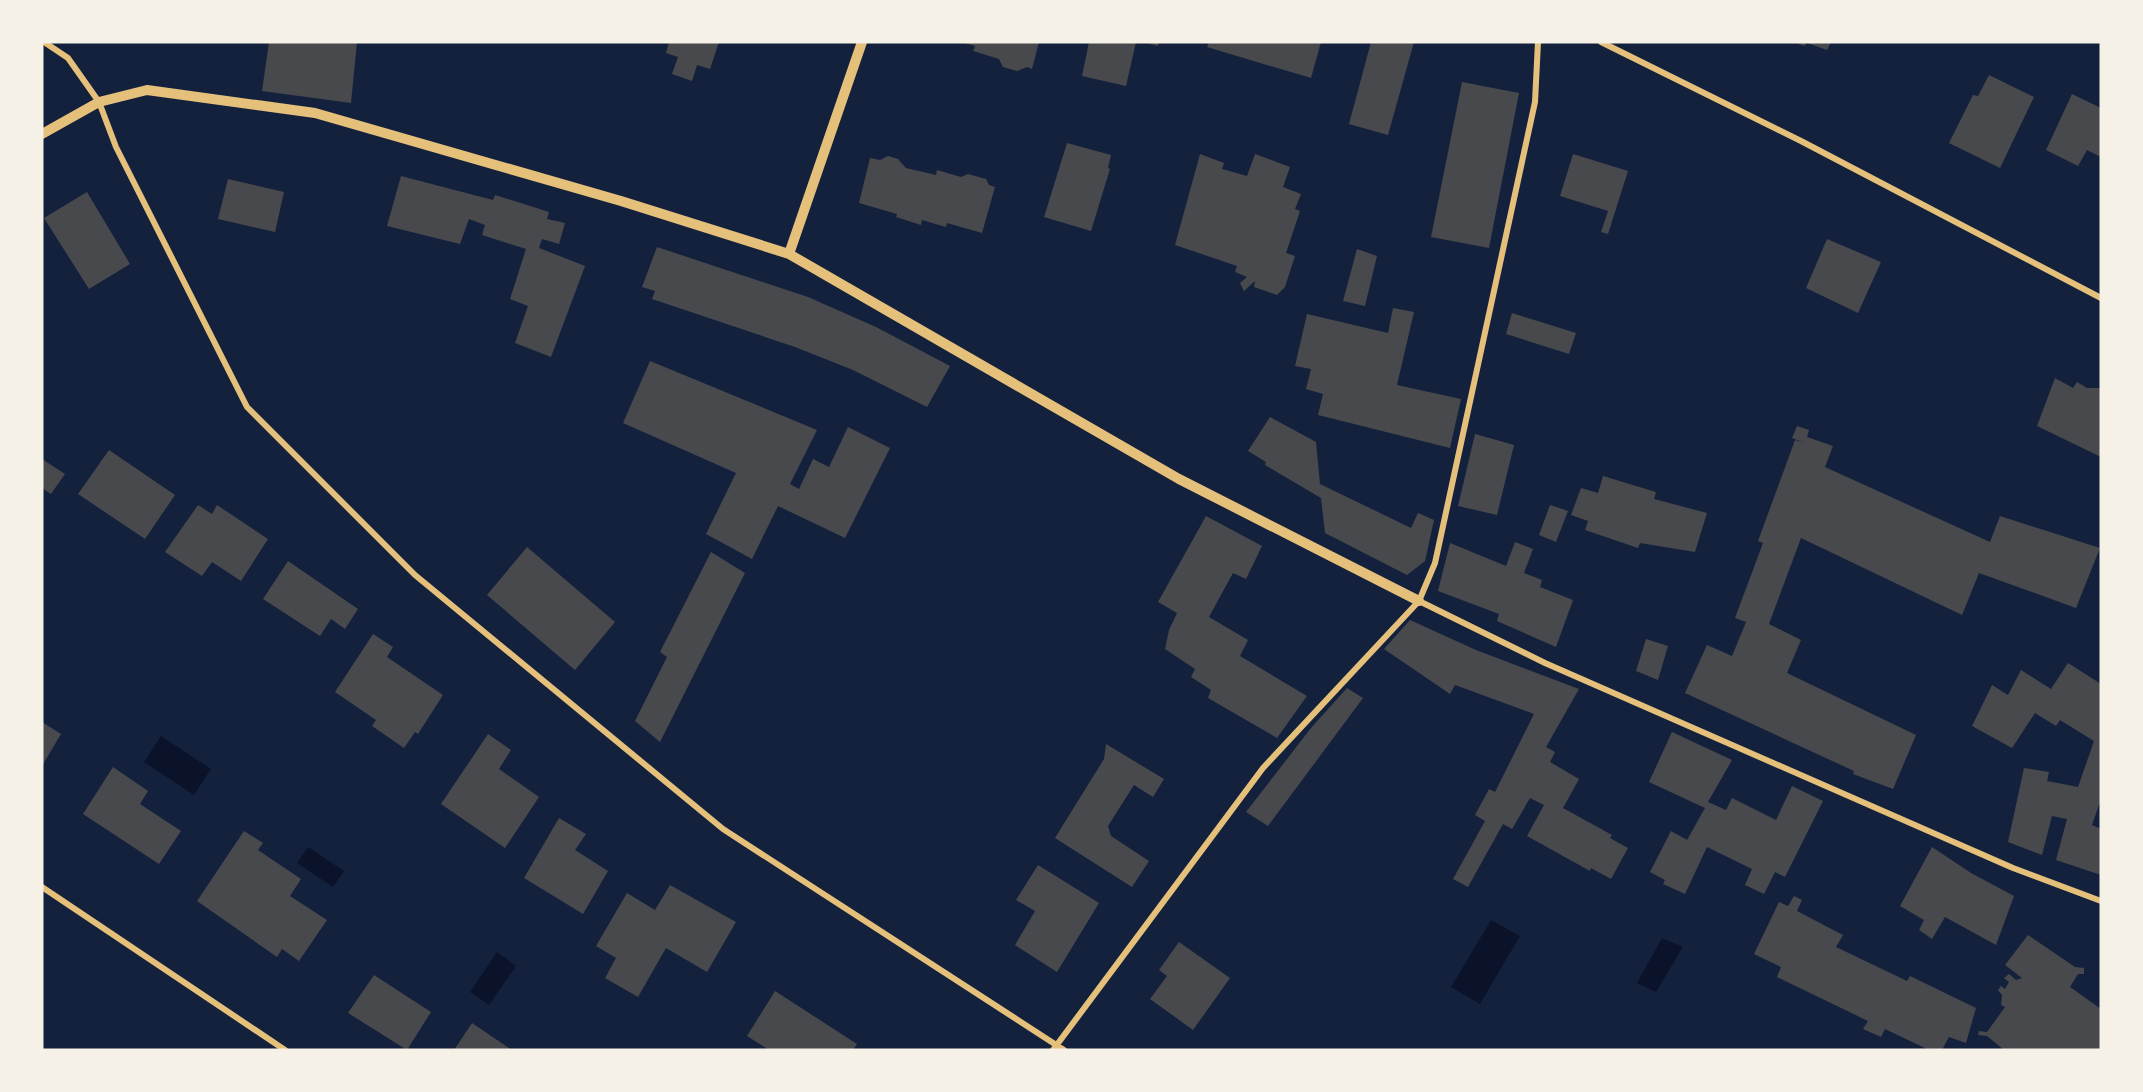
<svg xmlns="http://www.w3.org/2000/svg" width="2143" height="1092" viewBox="0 0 2143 1092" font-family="'Noto Sans',sans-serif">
<rect width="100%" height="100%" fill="#14213d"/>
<path fill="#0b132b" d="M161 736 211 769 194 795 144 762Z
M308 847 344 871 333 887 297 863Z
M1491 920 1520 936 1480 1004 1451 987Z
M1662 938 1683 947 1656 992 1637 983Z
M497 952 516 966 489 1005 470 992Z"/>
<path fill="#48494c" d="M269 42H357L351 103 262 91Z
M669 42H719L710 69 697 65 692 81 672 74 678 57 666 53Z
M961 42H1039L1032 69 1027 67 1017 71 1003 67 999 59 973 51 975 46Z
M1089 42H1136L1126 86 1082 76Z
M1143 42H1159L1158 46Z
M1209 42H1321L1311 78 1207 47Z
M1371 42H1414L1388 135 1349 124Z
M1795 42H1831L1827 50 1807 43 1804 46Z
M1989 75 2034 97 2000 168 1949 143 1973 95 1978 96Z
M1462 82 1519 93 1489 248 1431 237Z
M2072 94 2101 108V157L2087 150 2078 166 2046 150Z
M1067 143 1111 155 1108 168 1110 169 1091 231 1044 217Z
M1200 154 1224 163 1222 169 1247 176 1255 154 1290 167 1283 187 1301 194 1295 209 1300 211 1286 253 1295 256 1285 287 1277 295 1254 287 1255 281 1244 291 1240 283 1247 277 1235 272 1237 266 1175 245Z
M1573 154 1628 171 1608 234 1601 232 1608 211 1560 196Z
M888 156 898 159 906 168 936 175 937 170 961 177 968 174 986 179 989 185 995 187 982 233 947 223 946 227 922 220 921 225 896 217 897 214 859 203 870 158 880 160Z
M401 176 493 200 495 195 549 212 547 219 565 223 559 244 542 239 539 248 585 266 551 357 515 343 528 306 510 299 526 249 482 235 485 225 469 219 460 244 387 226Z
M228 179 284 192 275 232 218 219Z
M87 192 130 264 89 289 44 218Z
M1827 239 1881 262 1858 313 1806 288Z
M657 247 808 297 876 327 950 366 927 407 853 370 795 347 652 299 655 291 642 287Z
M1357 249 1377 256 1365 306 1343 301Z
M1393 308 1414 312 1397 385 1461 399 1450 448 1318 415 1323 394 1306 389 1311 369 1295 366 1307 314 1388 333Z
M1512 313 1576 333 1569 354 1506 334Z
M650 361 817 430 790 484 799 489 813 459 829 467 848 427 890 448 845 538 778 506 752 559 706 534 736 473 623 423Z
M2055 378 2073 388 2077 382 2087 388H2101V457L2037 426Z
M1270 417 1316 442 1320 484 1411 528 1418 513 1434 520 1425 561 1407 575 1325 533 1321 498 1265 465 1266 462 1248 451Z
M1797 426 1809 430 1807 437 1833 446 1825 467 1990 542 2000 516 2100 548 2076 608 1979 573 1962 615 1801 538 1769 624 1801 640 1787 673 1916 735 1893 789 1853 774 1854 771 1685 693 1707 645 1732 656 1746 622 1735 618 1763 543 1758 541 1795 440 1805 443 1792 438Z
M1475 434 1514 445 1497 515 1458 506Z
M109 450 175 495 145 539 78 494Z
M42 459 65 474 51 494 42 488Z
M1603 476 1656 492 1654 499 1707 513 1695 552 1640 543 1638 548 1585 530 1588 521 1571 515 1581 488 1598 493Z
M198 505 212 514 217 505 268 539 241 581 212 562 202 576 165 552Z
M1550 505 1568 511 1556 542 1539 535Z
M1206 516 1262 546 1246 579 1233 573 1209 617 1248 640 1240 656 1307 696 1277 738 1208 698 1211 690 1191 677 1195 669 1165 649 1169 630 1177 613 1158 602Z
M1515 542 1533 549 1524 573 1542 580 1540 587 1573 600 1556 647 1497 621 1499 614 1438 591 1450 543 1506 566Z
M527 547 615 622 575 670 487 595Z
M711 552 745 573 660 742 635 721 667 657 660 652Z
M288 561 358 609 345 629 331 619 320 636 263 599Z
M1410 620 1476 650 1579 689 1546 747 1555 752 1550 762 1579 779 1563 808 1612 835 1610 838 1628 848 1611 879 1591 868 1590 871 1527 836 1544 805 1530 798 1512 829 1503 824 1468 887 1453 879 1485 821 1475 815 1489 789 1495 792 1534 714 1455 685 1450 694 1384 649Z
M373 634 393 647 387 657 443 695 418 734 415 732 404 748 372 726 376 720 335 692Z
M1646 639 1668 646 1658 680 1636 671Z
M2068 663 2101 684V799L2092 825 2101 829V875L2056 860 2067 819 2052 816 2042 855 2008 842 2024 768 2049 772 2047 781 2078 787 2094 741 2060 720 2056 726 2035 713 2012 748 1972 726 1992 685 2008 695 2021 670 2051 689Z
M1347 688 1363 698 1268 826 1246 812 1311 728Z
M42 722 61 734 42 766Z
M1672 732 1732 760 1708 802 1726 810 1732 798 1776 820 1792 786 1823 801 1785 877 1775 872 1764 894 1745 885 1752 869 1707 847 1685 894 1663 884 1665 880 1650 872 1671 831 1687 840 1705 808 1649 782Z
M488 734 511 750 499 769 539 797 505 848 441 804Z
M1106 744 1164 779 1153 797 1134 785 1108 826 1111 836 1149 861 1132 887 1055 838 1104 759Z
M113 767 148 791 140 804 181 831 159 864 83 814Z
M559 818 586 834 575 850 608 871 583 914 524 878Z
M244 831 263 843 258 850 301 879 290 896 327 920 299 961 282 949 277 957 197 901Z
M1932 847 1971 873 2014 896 1996 945 1945 917 1932 939 1919 930 1924 920 1900 906Z
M1038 865 1099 903 1057 972 1015 945 1035 911 1016 900Z
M670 885 736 922 707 972 666 948 638 997 605 978 616 958 596 946 627 893 655 910Z
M1794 896 1802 900 1797 911 1843 935 1836 947 1907 981 1910 976 1976 1008 1966 1043 1949 1037 1942 1050H1929L1885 1029 1881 1037 1863 1029 1868 1021 1777 977 1781 967 1754 954 1779 902 1788 906Z
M2028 935 2075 967 2084 968V974H2078L2070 987 2101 1009V1050H2004L1987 1036 1978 1035 1979 1031 1987 1032 2005 1007 2001 1005 2002 995 1998 990 2001 986 2005 989 2009 982 2004 978 2009 974 2016 980 2022 978 2005 965Z
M1179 942 1230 978 1193 1030 1150 999 1167 976 1159 970Z
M374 975 431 1012 407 1050 348 1013Z
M775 991 857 1044 853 1050H769L747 1036Z
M472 1023 512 1050H454Z"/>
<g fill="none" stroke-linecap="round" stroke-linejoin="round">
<path stroke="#e5c07b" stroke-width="6" d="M44 42 68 58 99 102 116 147 247 407 415 575 723 829 1064 1050
M1601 42 1801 141 2101 298
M1419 601 1545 663 2013 868 2101 901
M42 887 285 1050
M1053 1050 1263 768 1419 601 1435 563 1535 102 1538 42"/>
<path stroke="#e5c07b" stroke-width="10" d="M42 134 99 102 147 90 315 113 621 201 789 254 1179 479 1419 601
M789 254 862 42"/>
</g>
<rect width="2143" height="1092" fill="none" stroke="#f6f1e7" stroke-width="87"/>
</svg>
